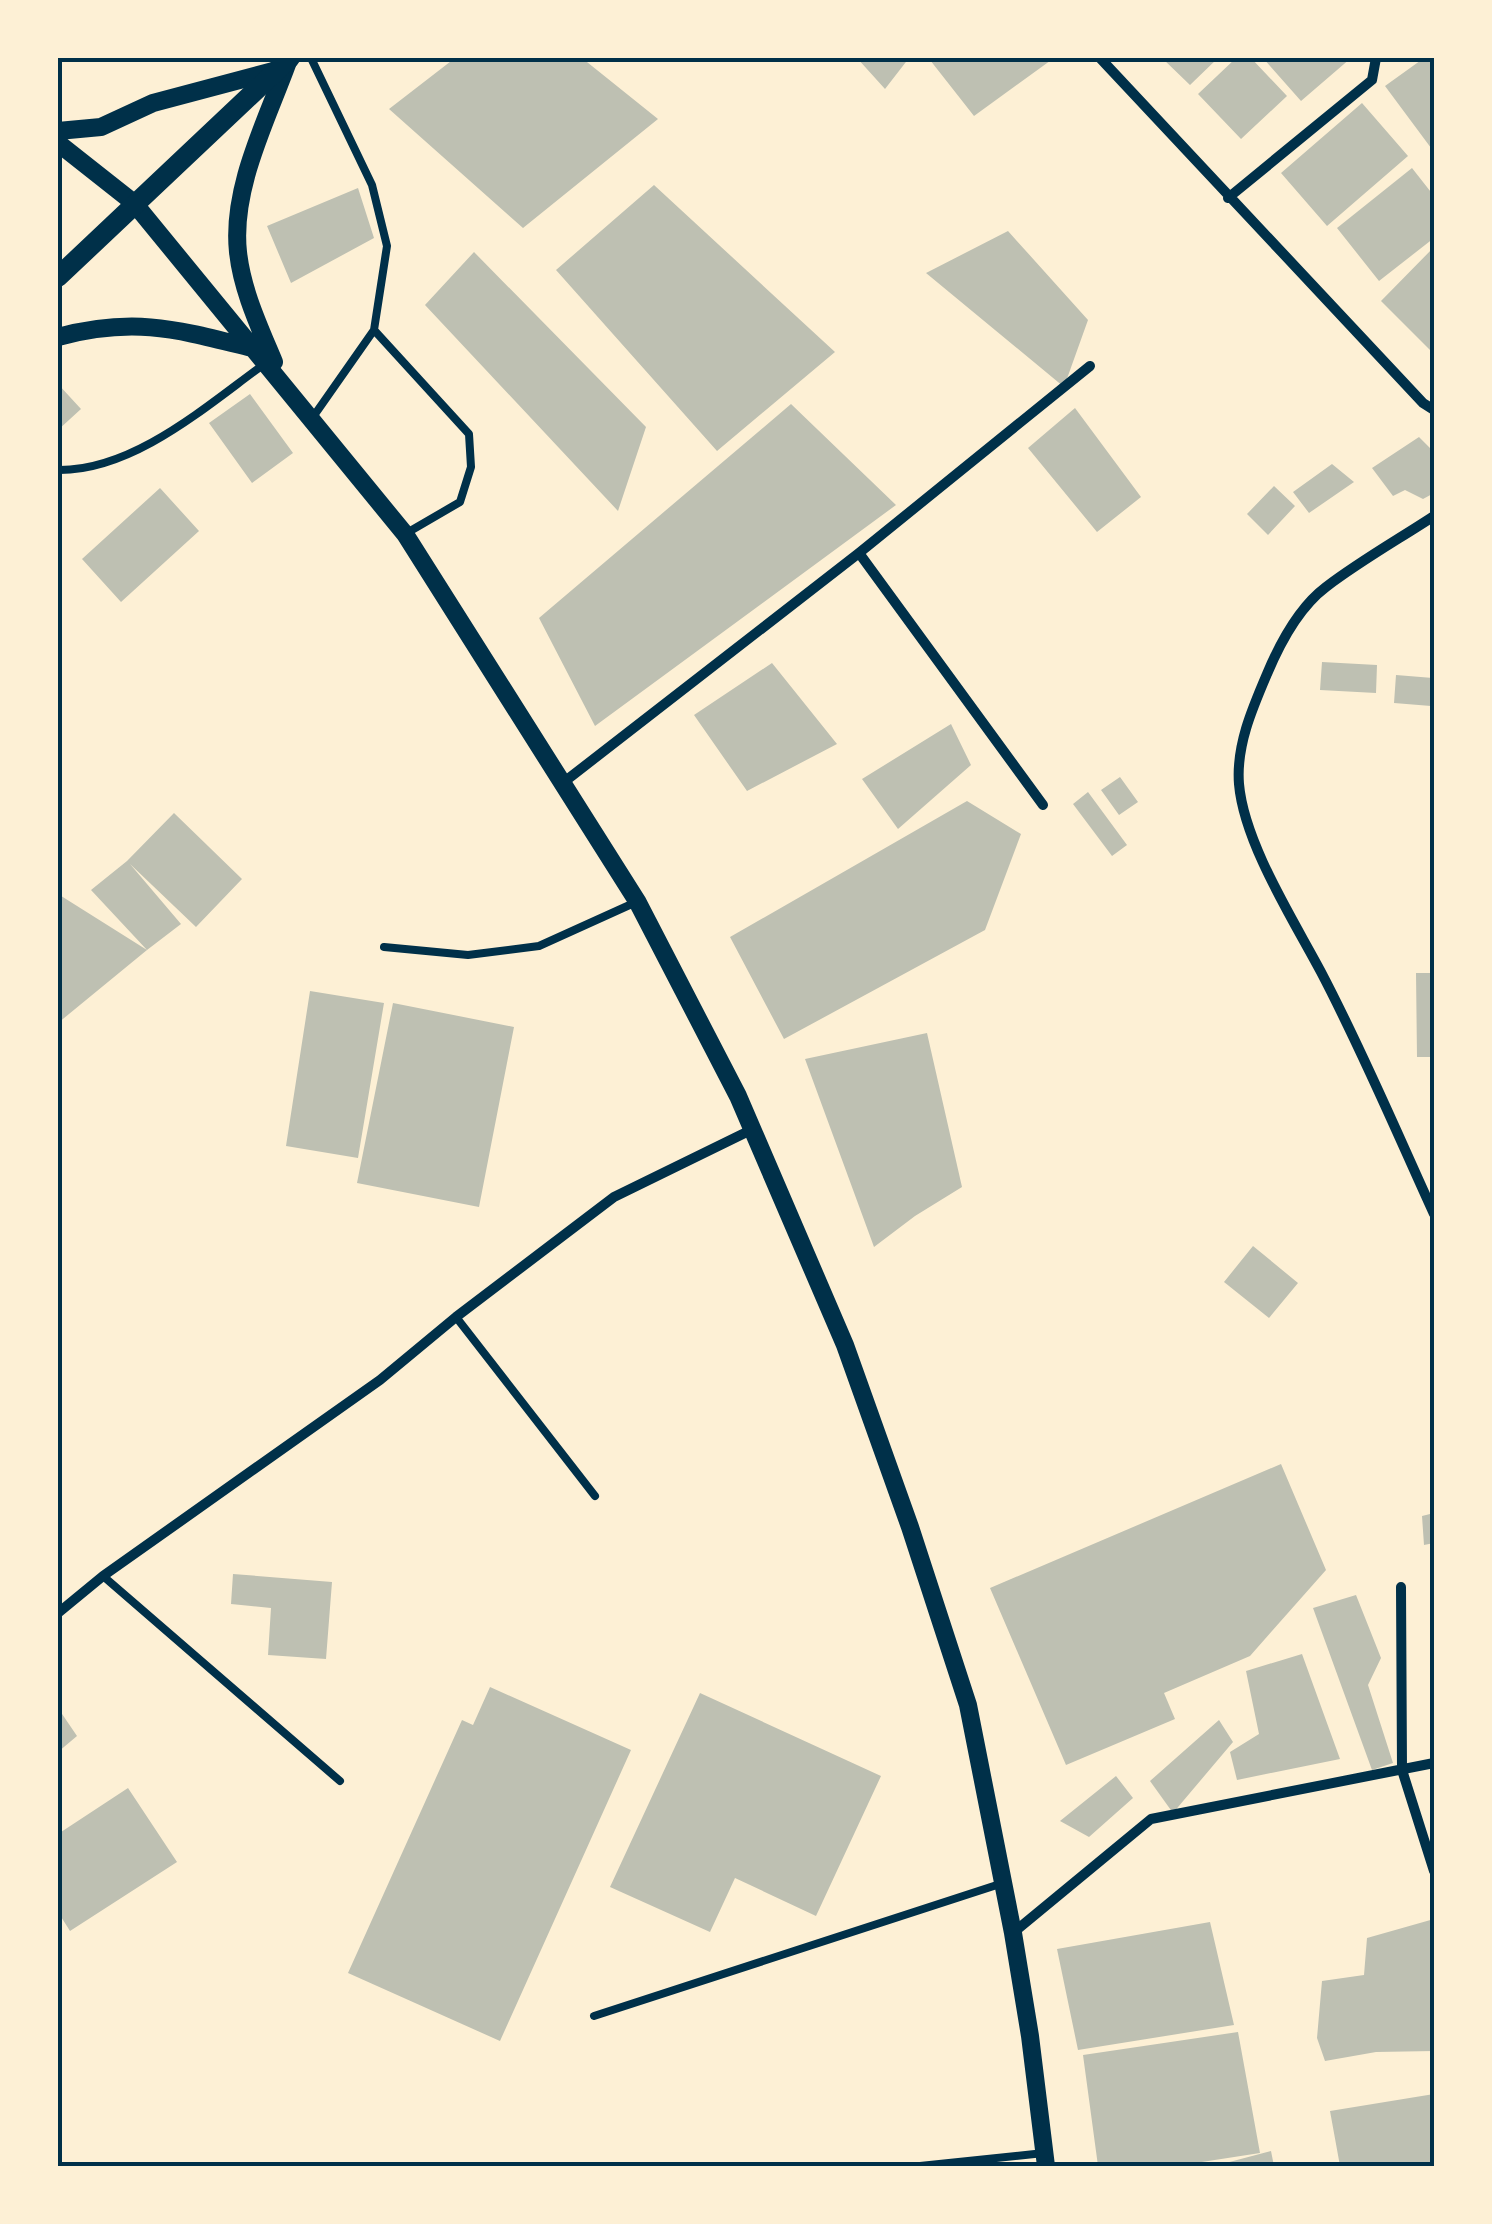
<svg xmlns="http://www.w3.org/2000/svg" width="1492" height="2224" viewBox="0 0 1492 2224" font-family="'Source Sans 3',sans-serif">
<rect width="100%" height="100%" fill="#fdf0d5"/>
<path fill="#bec0b2" d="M455 58H582L658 119 523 228 389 109Z
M857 58H909L885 89Z
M933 58H1054L974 116 930 60Z
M1162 58H1218L1190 85Z
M1236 58H1251L1287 96 1241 139 1198 94Z
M1263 58H1351L1301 101Z
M1424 58H1434V152L1385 86Z
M1362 103 1408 156 1327 226 1281 173Z
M1412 168 1434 196V238L1379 281 1337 228Z
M654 185 835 352 717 451 556 270Z
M358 188 374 238 291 283 267 226Z
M1008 231 1088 320 1064 387 926 273Z
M1434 247V354L1381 301Z
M474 252 646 427 618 511 425 305Z
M58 384 81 409 58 430Z
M250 394 293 453 252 483 209 423Z
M791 404 896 505 595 726 539 618Z
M1075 408 1141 497 1097 532 1028 448Z
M1419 437 1434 452V493L1423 499 1405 490 1393 496 1372 468Z
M1332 464 1354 482 1309 513 1293 492Z
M1274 486 1295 506 1268 535 1247 514Z
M160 488 199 531 121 602 82 559Z
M1322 662 1377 665 1376 693 1320 690Z
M772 663 837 744 747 791 694 715Z
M1396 675 1433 678 1431 706 1394 703Z
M951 724 971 765 898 829 862 779Z
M1120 777 1138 802 1119 815 1101 790Z
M1088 792 1127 845 1112 856 1073 804Z
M967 801 1021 834 985 930 784 1039 730 937Z
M174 813 242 879 196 927 130 864 181 924 147 950 91 890 127 861Z
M58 894 147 950 58 1023Z
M1416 973H1434V1057H1417Z
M310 991 384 1003 358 1158 286 1146Z
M393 1003 514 1027 479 1207 357 1183Z
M927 1033 962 1187 915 1216 874 1247 805 1059Z
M1253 1246 1298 1283 1269 1318 1224 1282Z
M1281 1464 1326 1570 1250 1656 1164 1693 1175 1719 1066 1765 990 1588Z
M1434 1513V1543L1424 1545 1422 1516Z
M233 1574 332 1582 326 1659 268 1655 271 1608 231 1604Z
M1356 1595 1381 1658 1368 1685 1393 1763 1372 1770 1313 1608Z
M1302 1654 1340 1759 1237 1780 1230 1752 1259 1734 1246 1671Z
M490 1687 631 1750 500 2041 348 1973 462 1720 473 1725Z
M700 1693 881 1776 816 1916 735 1878 710 1932 610 1887Z
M58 1708 77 1736 58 1752Z
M1219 1720 1233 1742 1173 1813 1150 1781Z
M1116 1776 1133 1798 1089 1837 1060 1821Z
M128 1788 177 1862 70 1931 58 1912V1834Z
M1434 1919V2051L1376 2052 1325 2061 1317 2038 1322 1981 1364 1975 1367 1938Z
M1210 1922 1234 2025 1078 2050 1057 1949Z
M1238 2032 1260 2153 1176 2166H1098L1083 2055Z
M1434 2094V2166H1340L1330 2111Z
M1271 2151 1274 2166H1218V2165Z"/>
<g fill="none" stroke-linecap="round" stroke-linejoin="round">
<path stroke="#003049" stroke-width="8" d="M311 58 372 185 387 246 374 330 313 417
M374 330 469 434 471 467 460 502 405 534
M58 470C133 471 205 407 263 365
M384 947 468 955 539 946 634 903
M456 1317 595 1496
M103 1576 340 1781
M594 2016 1003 1883
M920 2166 1044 2153"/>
<path stroke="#003049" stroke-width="10" d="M1100 58 1423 403 1434 410
M1228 198 1372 80 1376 58
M1434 516C1399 539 1360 561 1326 587 1298 608 1280 643 1267 674 1252 709 1236 746 1239 784 1244 843 1294 921 1321 972 1362 1050 1397 1133 1434 1214
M859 553 1043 805
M564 782 859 553 1090 366
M1401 1587 1402 1770 1434 1871
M58 1613 103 1576 380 1380 456 1317 614 1197 753 1129
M1013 1933 1151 1819 1434 1763"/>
<path stroke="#003049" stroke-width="18" d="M58 131 101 127 153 103 277 70
M58 143 134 203 405 534 637 901 738 1096 845 1345 910 1527 968 1705 1013 1933 1030 2036 1046 2166
M58 337C136 316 179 330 256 349
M274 362C259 326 242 290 238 252 231 187 268 118 289 59"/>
<path stroke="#003049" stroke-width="20" d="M58 277 290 58"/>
</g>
<rect width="1492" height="2224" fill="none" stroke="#fdf0d5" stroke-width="120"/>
<rect x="60" y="60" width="1372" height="2104" fill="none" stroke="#003049" stroke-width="4"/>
</svg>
